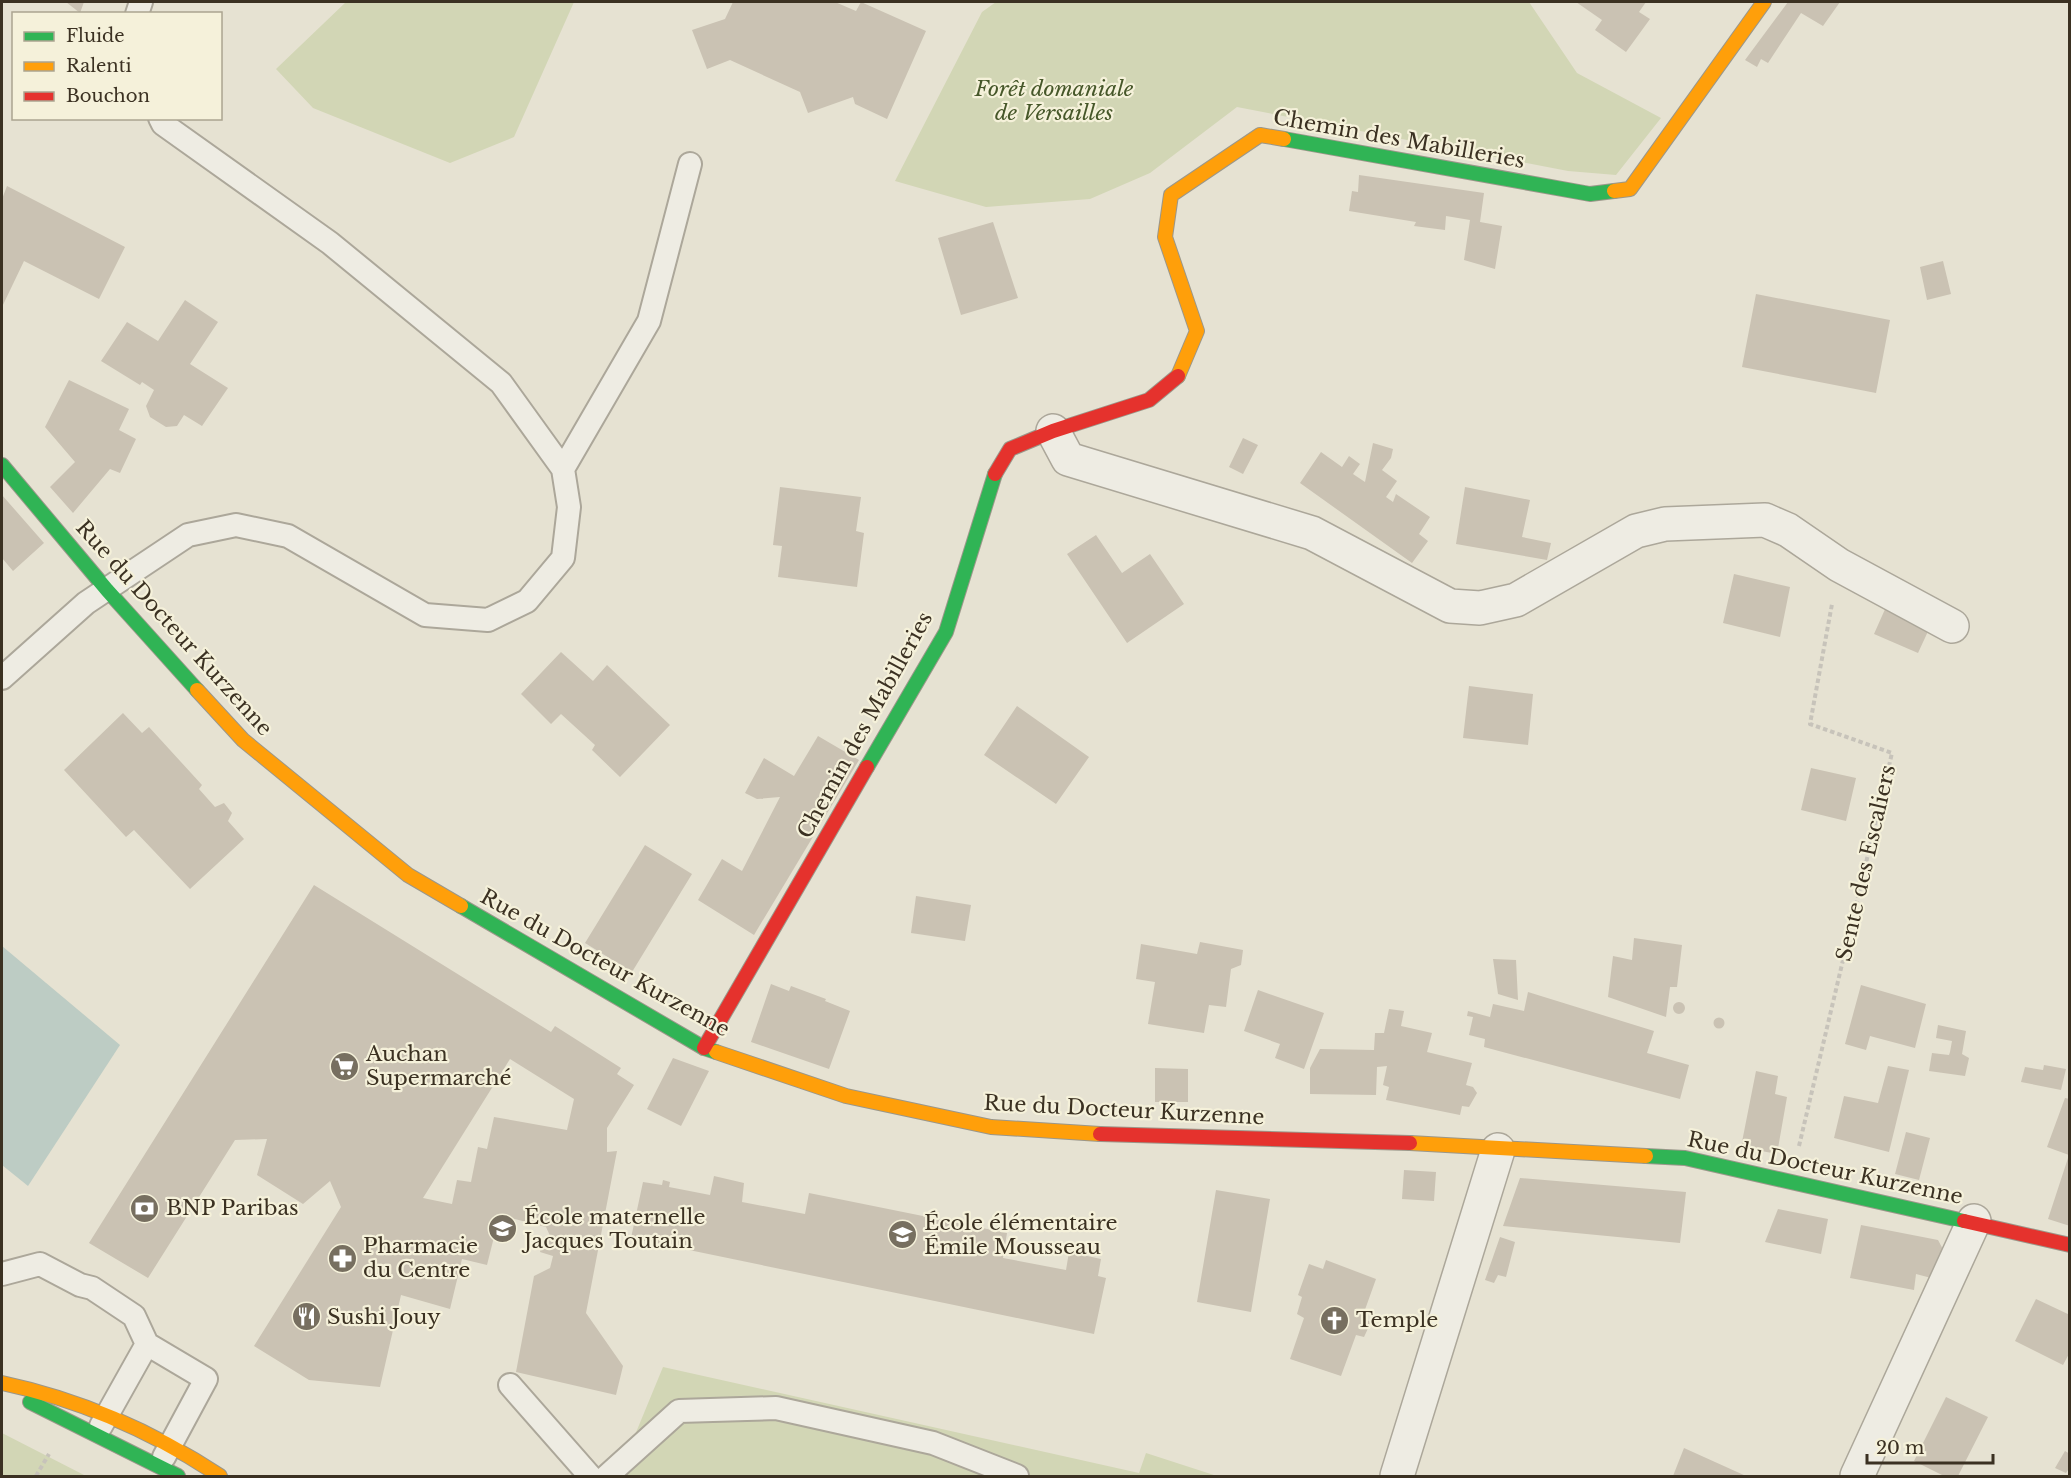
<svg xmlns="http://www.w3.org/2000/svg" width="2071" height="1478" viewBox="0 0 2071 1478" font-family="'Libre Baskerville',serif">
<rect width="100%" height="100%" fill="#e6e2d2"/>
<path fill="#d2d6b5" d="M346 2H574L514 137 450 163 313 108 276 69Z
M996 2H1529L1577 73 1661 118 1616 175 1568 171 1237 107 1150 173 1090 199 986 207 895 181 982 12Z
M663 1367 1139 1473 1146 1453 1217 1476H618Z
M2 1433 86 1476H2Z"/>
<path fill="#bdccc4" d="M2 946 120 1045 28 1186 2 1165Z"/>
<path fill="#cac2b3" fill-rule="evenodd" d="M66 2H84L80 13Z
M733 2H835L856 11 861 2 926 31 887 119 855 104 853 97 808 113 800 92 730 60 707 69 692 30 725 19Z
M1576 2H1646L1639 12 1650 19 1626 52 1595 30 1602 20Z
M1788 2H1840L1823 26 1801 13 1768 63 1761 59 1757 67 1745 60Z
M1359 175 1484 193 1480 222 1502 226 1495 269 1464 260 1470 220 1446 216 1445 230 1414 226 1416 222 1349 211 1352 191 1358 192Z
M7 186 125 247 99 299 24 261 2 307V199Z
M993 222 1018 298 961 315 938 238Z
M1943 261 1951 294 1927 300 1920 267Z
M1756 294 1890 320 1876 393 1742 367Z
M185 300 218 322 190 364 228 388 202 426 184 415 177 426 166 427 150 417 146 406 154 390 142 382 140 385 101 361 127 322 158 341Z
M69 380 129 409 119 430 136 439 120 473 110 469 73 513 50 487 75 462 45 427Z
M1243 438 1258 445 1243 474 1229 467Z
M1373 443 1393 449 1391 458 1382 470 1397 481 1386 497 1393 502 1396 494 1430 517 1419 534 1428 541 1412 563 1300 483 1321 452 1342 467 1349 456 1360 464 1353 474 1365 482Z
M780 487 861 497 856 531 864 533 857 587 778 577 782 546 773 545Z
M1465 487 1530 500 1522 537 1551 543 1547 560 1456 544Z
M2 495 44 543 13 571 2 558Z
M1096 535 1122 573 1150 554 1184 604 1127 643 1067 554Z
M1734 574 1790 587 1780 637 1723 623Z
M1886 607 1930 627 1918 653 1874 634Z
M561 652 593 681 607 665 670 725 620 777 592 750 595 745 561 714 551 724 521 694Z
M1469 686 1533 694 1528 745 1463 738Z
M1017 706 1089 757 1056 804 984 755Z
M123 713 142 733 149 727 202 785 199 789 215 807 224 803 232 813 228 821 244 839 190 889 134 830 126 837 64 770Z
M818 736 859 760 754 935 698 900 722 859 742 871 780 797 757 799 745 793 764 758 794 776Z
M1811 768 1856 778 1846 821 1801 810Z
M645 845 692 874 632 972 585 943Z
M314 885 551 1032 555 1026 621 1068 617 1074 634 1085 607 1128V1152L617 1151 586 1313 623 1366 616 1395 516 1372 534 1276 550 1268 553 1256 540 1252 543 1241 551 1238 546 1227 499 1215V1218L491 1222 496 1229 487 1265 462 1259 450 1309 401 1295 380 1387 309 1380 254 1346 341 1207 330 1181 303 1204 257 1175 267 1139 235 1140 148 1278 89 1243ZM510 1059 574 1099 567 1130 494 1117 487 1149 478 1147 471 1182 457 1180 452 1204 423 1198Z
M916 896 971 905 965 941 911 933Z
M1634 938 1682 945 1677 987H1670L1666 1017 1608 997 1613 956 1632 960Z
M1200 942 1243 950 1241 965 1231 969 1226 1007 1209 1005 1204 1033 1148 1024 1155 982 1136 979 1141 944 1197 954Z
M1493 959 1516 960 1518 1000 1498 994Z
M771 984 789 991 791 986 826 999 825 1001 850 1011 829 1069 751 1042Z
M1861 985 1926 1004 1915 1048 1870 1036 1866 1050 1845 1044Z
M1258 990 1324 1013 1304 1069 1275 1058 1280 1044 1244 1031Z
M1528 992 1654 1031 1647 1053 1689 1065 1680 1099 1484 1047 1485 1039 1469 1035 1473 1017 1467 1016 1468 1011 1490 1017 1493 1004 1524 1011Z
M1673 1008a6 6 0 1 1 12 0a6 6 0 1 1-12 0Z
M1389 1009 1404 1011 1401 1026 1432 1033 1427 1052 1472 1063 1466 1085 1473 1087 1477 1093 1469 1107 1462 1106 1460 1115 1386 1100 1389 1087 1383 1085 1387 1066 1377 1067 1376 1095 1310 1094V1068L1320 1049 1374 1050 1375 1033H1384Z
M1713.5 1023a5.5 5.5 0 1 1 11 0a5.5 5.5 0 1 1-11 0Z
M1938 1025 1966 1031 1962 1054 1969 1058 1965 1076 1929 1071 1932 1053 1949 1055 1950 1052 1952 1041 1936 1038Z
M673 1058 709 1071 681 1126 647 1109Z
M2044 1065 2066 1069 2061 1090 2021 1082 2025 1067 2043 1070Z
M1888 1066 1909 1070 1889 1152 1834 1138 1844 1096 1878 1103Z
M1155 1068 1188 1069V1102H1155Z
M1756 1071 1778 1076 1775 1094 1787 1097 1777 1154 1741 1147Z
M2065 1098 2070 1099V1226L2048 1219 2069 1155 2047 1147Z
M1906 1132 1930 1138 1919 1180 1895 1174Z
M1404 1170 1436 1172 1434 1201 1402 1199Z
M714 1176 744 1183 742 1202 805 1214 809 1193 1007 1233 1003 1258 1066 1270 1069 1252 1101 1259 1098 1276 1106 1278 1094 1334 631 1238 643 1182 662 1185 663 1180 670 1182 669 1187 710 1195Z
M1520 1178 1686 1192 1680 1243 1503 1226Z
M1216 1190 1270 1199 1251 1312 1197 1302Z
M1778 1209 1828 1219 1821 1254 1765 1242Z
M1861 1225 1938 1240 1946 1255 1935 1279 1916 1274 1914 1290 1850 1278Z
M1500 1237 1515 1242 1506 1277 1498 1275 1494 1283 1485 1280Z
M1326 1260 1376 1279 1362 1318 1371 1322 1364 1337 1356 1335 1341 1376 1290 1359 1304 1318 1297 1314 1302 1297 1298 1295 1309 1264 1323 1269Z
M2036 1299 2070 1315V1352L2063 1365 2015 1341Z
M1946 1397 1988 1417 1958 1476H1944L1914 1461Z
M1684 1448 1746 1476H1673Z
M2065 1451 2070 1454V1467L2066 1473 2055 1468Z"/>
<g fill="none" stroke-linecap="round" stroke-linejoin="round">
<defs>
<path id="lane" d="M137 14 141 2
M160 118 163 124 330 243 501 383 563 469
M2 678 86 603 188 535 236 525 288 536 425 615 488 620 527 601 563 558 569 507 563 469 649 321 690 164
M2 1274 40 1264 80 1285 92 1288 134 1316 147 1344 206 1379 164 1457
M510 1385 590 1476
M101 1426 147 1344
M607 1476 679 1411 776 1408 933 1443 1017 1476"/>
<path id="street" d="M1053 431 1068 459 1312 533 1450 606 1480 608 1516 600 1636 531 1665 524 1765 520 1788 530 1839 565 1952 626
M1397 1476 1498 1150
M1857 1476 1974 1221"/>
<path id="fast" d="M1284 139 1590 194 1614 191
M2 465 107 590 197 690
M867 767 946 632 995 474
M461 906 704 1048 716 1052
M1646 1156 1685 1158 1964 1221
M30 1402 178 1476"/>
<path id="slow" d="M1614 191 1630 189 1764 2
M1178 376 1197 331 1165 237 1171 195 1260 135 1284 139
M197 690 243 740 408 875 461 906
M716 1052 846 1096 991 1127 1100 1134
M1410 1143 1646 1156
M2 1383C82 1400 152 1431 220 1476"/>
<path id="jam" d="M995 474 1010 449 1053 431 1149 400 1178 376
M704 1048 867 767
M1100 1134 1410 1143
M1964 1221 2070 1245"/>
</defs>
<use href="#lane" stroke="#aca79a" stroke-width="26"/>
<use href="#street" stroke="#aca79a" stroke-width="36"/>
<use href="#fast" stroke="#9b978a" stroke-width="16"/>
<use href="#slow" stroke="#9b978a" stroke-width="16"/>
<use href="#jam" stroke="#9b978a" stroke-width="16"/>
<path stroke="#c7c3ba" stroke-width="4" stroke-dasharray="4.5 3" stroke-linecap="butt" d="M1799 1146 1892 753 1810 724 1832 604
M36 1476 49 1454"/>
<use href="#lane" stroke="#eeece3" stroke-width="22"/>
<use href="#street" stroke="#eeece3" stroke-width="33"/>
<use href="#fast" stroke="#30b455" stroke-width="14"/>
<use href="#slow" stroke="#ff9f0a" stroke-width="14"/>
<use href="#jam" stroke="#e5322d" stroke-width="14"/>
</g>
<defs>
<symbol id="supermarket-disc" viewBox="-11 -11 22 22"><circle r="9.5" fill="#776f60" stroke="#f5f1da"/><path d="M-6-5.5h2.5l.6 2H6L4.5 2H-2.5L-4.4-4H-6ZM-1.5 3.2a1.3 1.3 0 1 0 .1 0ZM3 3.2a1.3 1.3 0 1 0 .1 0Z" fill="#fff"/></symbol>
<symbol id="bank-disc" viewBox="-11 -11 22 22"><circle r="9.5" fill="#776f60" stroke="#f5f1da"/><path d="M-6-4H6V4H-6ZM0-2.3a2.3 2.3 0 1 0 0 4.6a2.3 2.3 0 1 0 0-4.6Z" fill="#fff"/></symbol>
<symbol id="school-disc" viewBox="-11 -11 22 22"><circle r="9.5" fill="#776f60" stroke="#f5f1da"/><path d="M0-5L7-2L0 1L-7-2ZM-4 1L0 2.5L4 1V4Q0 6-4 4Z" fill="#fff"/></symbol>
<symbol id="pharmacy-disc" viewBox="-11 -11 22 22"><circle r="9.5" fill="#776f60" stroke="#f5f1da"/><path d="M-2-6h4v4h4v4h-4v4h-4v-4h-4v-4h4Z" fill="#fff"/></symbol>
<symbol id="restaurant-disc" viewBox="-11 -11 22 22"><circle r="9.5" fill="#776f60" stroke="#f5f1da"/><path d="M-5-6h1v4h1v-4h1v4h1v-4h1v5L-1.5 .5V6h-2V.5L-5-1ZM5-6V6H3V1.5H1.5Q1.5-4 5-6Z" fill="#fff"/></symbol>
<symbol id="church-disc" viewBox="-11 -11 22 22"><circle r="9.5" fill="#776f60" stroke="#f5f1da"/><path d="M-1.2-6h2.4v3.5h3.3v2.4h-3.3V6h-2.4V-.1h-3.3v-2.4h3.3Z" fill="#fff"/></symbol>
</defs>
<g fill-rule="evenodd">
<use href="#supermarket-disc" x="328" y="1050" width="33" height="33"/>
<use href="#bank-disc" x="128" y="1192" width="33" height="33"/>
<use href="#school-disc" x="486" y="1212" width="33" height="33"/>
<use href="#school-disc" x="886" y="1218" width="33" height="33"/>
<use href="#pharmacy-disc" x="326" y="1242" width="33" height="33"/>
<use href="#restaurant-disc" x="290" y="1300" width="33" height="33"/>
<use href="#church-disc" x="1318" y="1304" width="33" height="33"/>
</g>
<g text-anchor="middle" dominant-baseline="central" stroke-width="4.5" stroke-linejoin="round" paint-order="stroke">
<g font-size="21" font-style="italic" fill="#465729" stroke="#f5f1da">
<text x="1054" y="89">Forêt domaniale<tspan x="1054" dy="24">de Versailles</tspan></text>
</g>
<g font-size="21" fill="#3b3122" stroke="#f5f1da">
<text transform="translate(1399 139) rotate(10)">Chemin des Mabilleries</text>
<text transform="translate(174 628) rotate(48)">Rue du Docteur Kurzenne</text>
<text transform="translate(865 725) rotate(-61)">Chemin des Mabilleries</text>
<text transform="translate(1866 863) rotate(-77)">Sente des Escaliers</text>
<text transform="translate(605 963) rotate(29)">Rue du Docteur Kurzenne</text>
<text transform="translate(1124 1110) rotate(3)">Rue du Docteur Kurzenne</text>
<text transform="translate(1825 1168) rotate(12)">Rue du Docteur Kurzenne</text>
</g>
<g font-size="21" fill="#3b3122" stroke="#f5f1da" text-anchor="start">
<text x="366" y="1054">Auchan<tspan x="366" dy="24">Supermarché</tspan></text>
<text x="166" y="1208">BNP Paribas</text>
<text x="524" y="1217">École maternelle<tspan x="524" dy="24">Jacques Toutain</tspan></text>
<text x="924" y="1223">École élémentaire<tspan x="924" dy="24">Émile Mousseau</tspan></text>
<text x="363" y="1246">Pharmacie<tspan x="363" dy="24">du Centre</tspan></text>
<text x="327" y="1317">Sushi Jouy</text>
<text x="1356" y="1320">Temple</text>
</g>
</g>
<rect width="2071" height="1478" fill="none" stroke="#3b3122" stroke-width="6"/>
<rect x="12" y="12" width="210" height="108" fill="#f5f1da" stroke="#aba490" stroke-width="1.5"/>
<rect x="24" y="32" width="30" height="9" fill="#30b455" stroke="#aba490" stroke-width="1.5"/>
<text x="66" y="42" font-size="18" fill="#3b3122">Fluide</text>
<rect x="24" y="62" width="30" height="9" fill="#ff9f0a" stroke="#aba490" stroke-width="1.5"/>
<text x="66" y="72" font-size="18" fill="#3b3122">Ralenti</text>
<rect x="24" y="92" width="30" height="9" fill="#e5322d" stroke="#aba490" stroke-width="1.5"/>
<text x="66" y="102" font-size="18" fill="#3b3122">Bouchon</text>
<path d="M1867 1454v9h126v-9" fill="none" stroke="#3b3122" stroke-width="3"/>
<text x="1876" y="1454" font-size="18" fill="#3b3122" stroke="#f5f1da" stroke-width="4.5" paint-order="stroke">20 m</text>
</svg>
